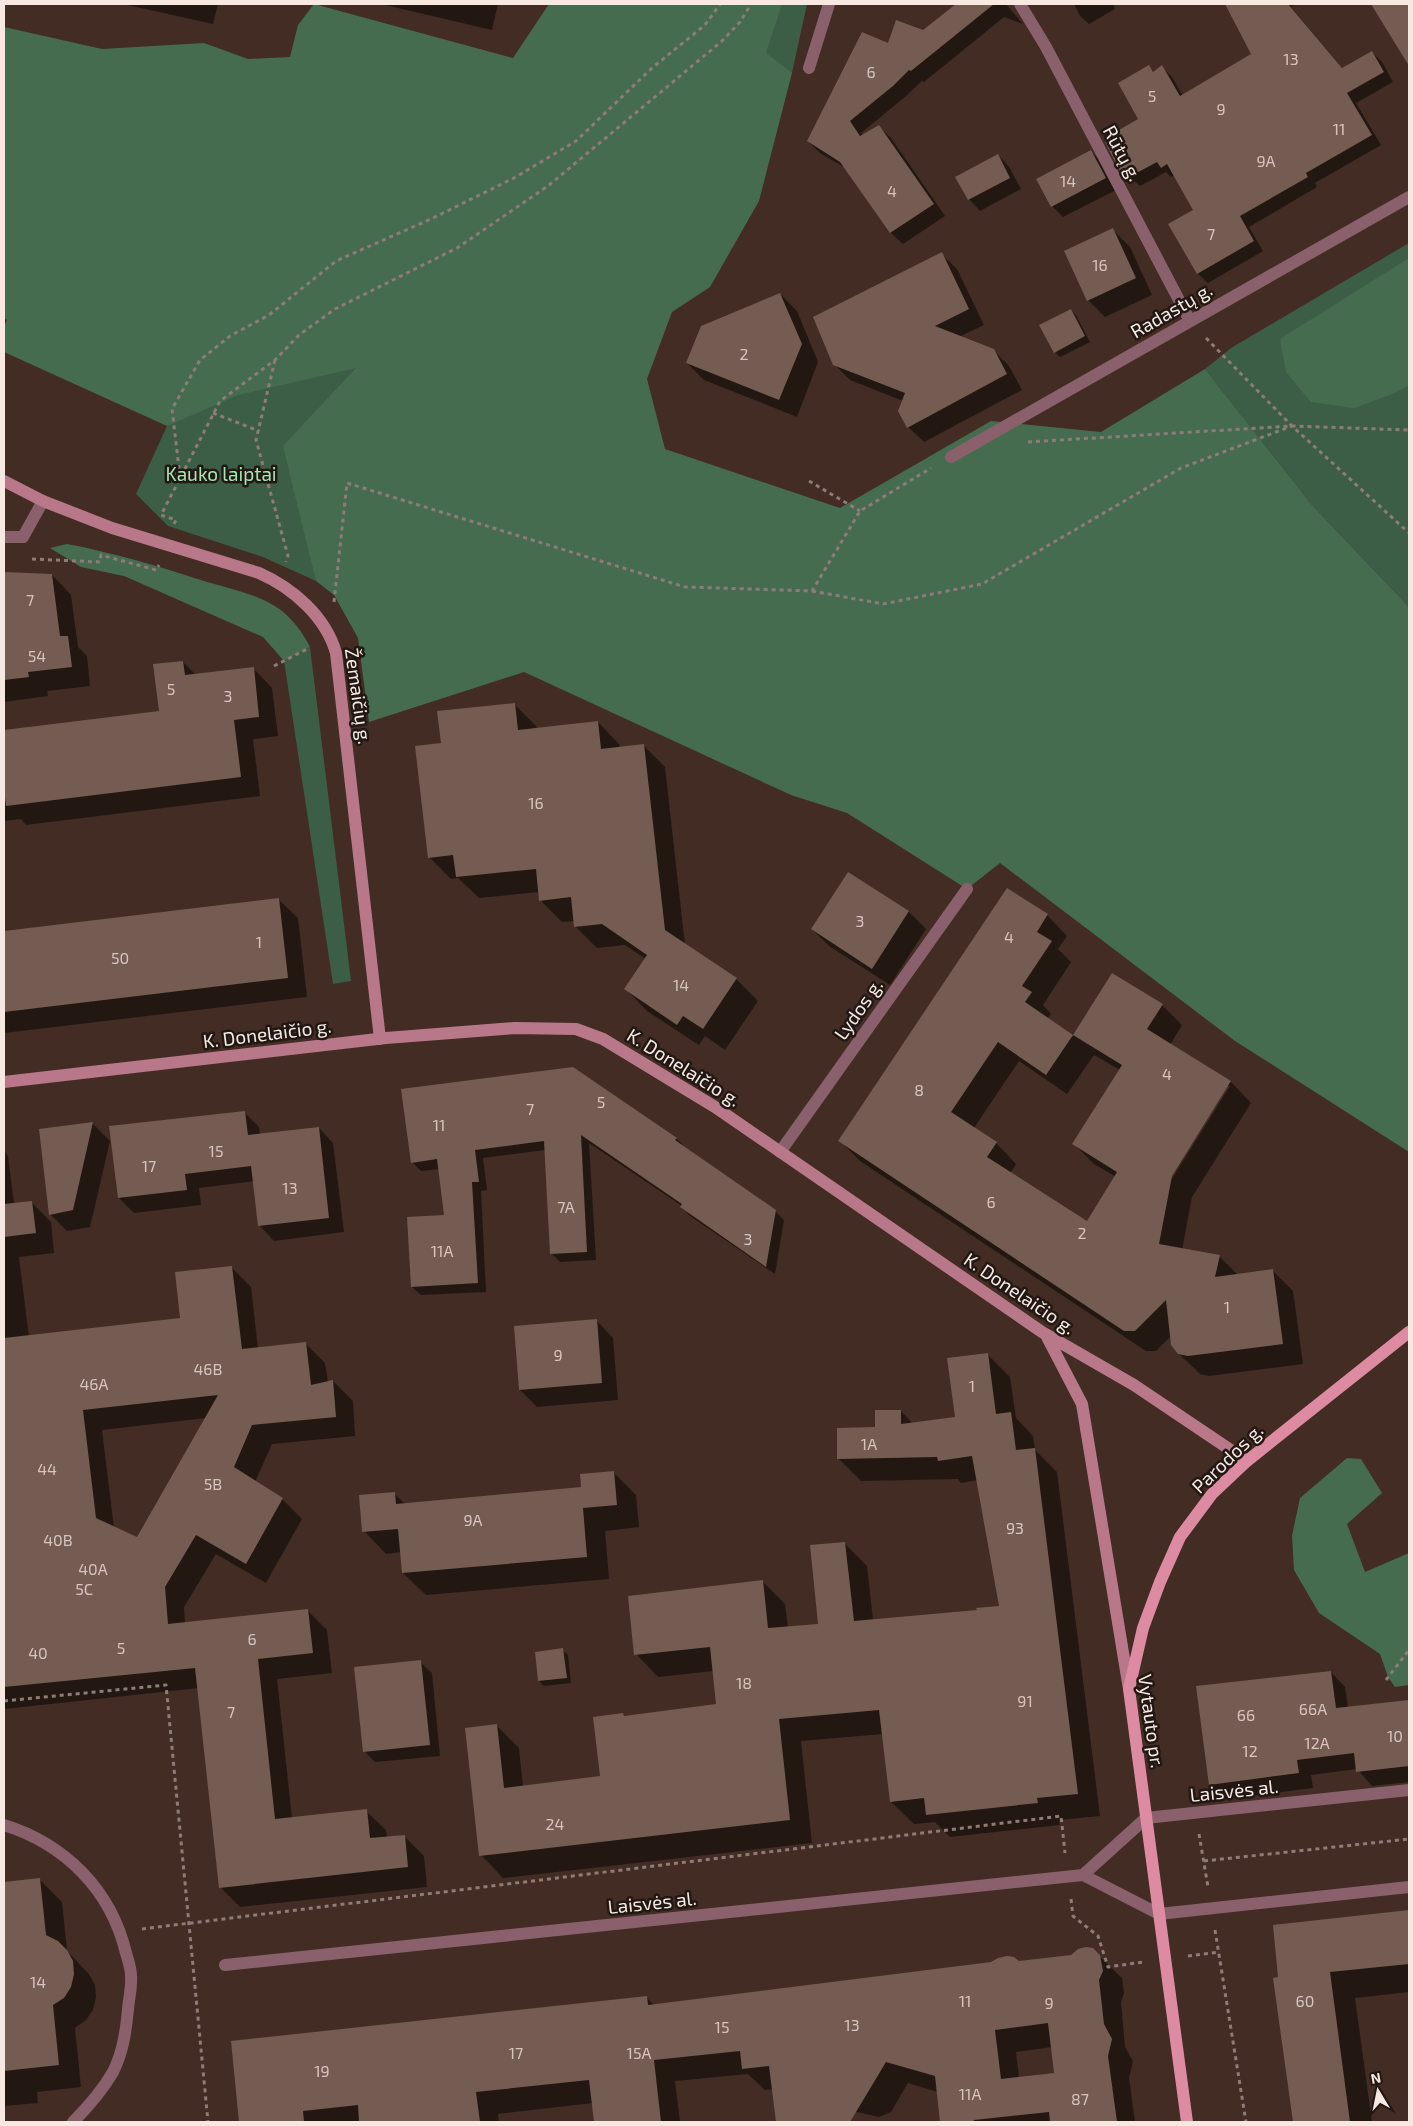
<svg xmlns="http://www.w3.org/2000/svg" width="1413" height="2126" viewBox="0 0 1413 2126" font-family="'Exo 2',sans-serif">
<rect width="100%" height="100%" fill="#422c23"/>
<path fill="#3d5e46" d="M680 4H807L792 73 729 135 314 570 316 581 263 557 168 526 136 494 167 426 235 346Z
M1409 243V607L1312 505 1205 369 1231 348Z
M310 647 351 981 333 984 284 661Z"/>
<path fill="#466c50" d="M314 4 513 58 549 4H782L766 53 792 73 759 201 710 287 672 312 647 379 665 449 840 508 991 421 1101 432 1205 369 1312 505 1409 607V1152L1235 1041 1000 863 967 889 847 813 791 795 524 672 369 722 358 638 334 595 316 581 283 446 356 368 238 395 167 426 4 352V326L7 320 4 318V27L102 49 204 43 248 59 290 57 298 25Z
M1409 258V385L1395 393 1354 408 1311 402 1286 372 1280 339Z
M67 544C115 553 161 567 207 582 232 589 261 595 282 611 294 621 303 633 310 647L284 661 263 637 124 576 81 567 50 548Z
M1347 1458 1361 1459 1382 1493 1347 1524 1365 1572 1409 1553V1685L1395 1687 1388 1677 1380 1654 1319 1613 1294 1570 1292 1536 1300 1498Z"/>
<path fill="#0007" fill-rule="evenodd" d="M123 4H218L213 24Z
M381 4H498L492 30Z
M958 4H1006L1023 24 1004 17 924 82 922 81 905 97 861 133 863 136 879 127 891 138 945 216 903 244 891 233 847 169 820 153 808 141 888 44 923 31Z
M1074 4H1113L1115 9 1089 24 1080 16Z
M1226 4H1296L1291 7 1343 69 1372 52 1382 62 1393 82 1356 103 1381 145 1315 183 1317 187 1249 227 1263 251 1208 283 1198 274 1170 225 1195 211 1175 175 1171 177 1166 172 1140 186 1121 170 1140 120 1149 67 1154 72 1162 67 1172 77 1183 96 1253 54Z
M1376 4H1409V52L1407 53 1374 5Z
M1090 151 1102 162 1116 190 1063 217 1052 206Z
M998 155 1009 167 1021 189 980 211 969 199Z
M1113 230 1130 247 1152 295 1105 317 1088 300Z
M941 254 957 269 984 325 959 337 993 350 1009 366 1022 390 924 442 908 427 903 401 850 380 834 364Z
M780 294 797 311 818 362 797 417 704 380 687 363Z
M1071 310 1076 315 1090 342 1060 357 1055 352Z
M4 573 52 575 71 595 78 647 87 656 90 686 47 691 48 696 4 702Z
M183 662 196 675 253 668 272 688 278 736 253 739 260 796 26 825 21 819 4 821V731L160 712Z
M514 704 536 726 537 729 598 722 619 744 620 748 643 745 665 767 685 945 736 979 758 1001 725 1050 705 1036 699 1045 647 1011 626 989 646 959 625 945 597 948 575 926V921L562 922 540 900 539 892 479 898 458 878 451 879 429 857 442 744Z
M848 874 909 912 926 929 890 985 829 946 812 929Z
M278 899 298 918 307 997 4 1033V932Z
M1047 915 1067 936 1058 949 1071 962 1043 1005 1051 1014 1047 1019 1073 1037 1113 974 1162 1005 1182 1025 1170 1045 1231 1082 1251 1103 1192 1197 1182 1250 1219 1256 1238 1275 1272 1270 1293 1291 1303 1364 1209 1376 1200 1374 1179 1354 1171 1336 1156 1351H1146L860 1161 839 1140ZM1094 1055 1120 1070 1074 1144 1094 1164 1116 1177 1087 1223 1010 1174 1016 1164 996 1143 974 1128 1019 1061 1067 1094ZM1227 1086H1230L1170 1182 1168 1181Z
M402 1090 676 1138 685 1147 775 1211 784 1220 775 1274 690 1216 681 1207 682 1206 589 1143 596 1260 560 1262 551 1253 546 1150 483 1158 487 1190 481 1191 486 1292 421 1295 412 1287 446 1216 440 1169 421 1171 412 1162Z
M244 1112 259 1127 260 1135 319 1128 333 1143 344 1232 274 1241 260 1226 255 1181 199 1188 201 1205 134 1213 119 1198Z
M93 1124 110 1141 90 1227 67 1231 50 1214 40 1130Z
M4 1151 8 1156 14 1204 31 1202 51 1222 54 1253 19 1257 29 1337 182 1319 232 1268 251 1287 258 1349 306 1344 325 1363 328 1382 333 1381 353 1401 355 1436 272 1444 255 1482 282 1499 302 1519 266 1583 216 1554 184 1607 185 1624 307 1610 327 1630 332 1673 277 1679 292 1818 366 1811 386 1830 387 1838 404 1836 424 1856 427 1887 240 1907 220 1887 199 1688 4 1709ZM206 1418 138 1539 114 1528 102 1430Z
M596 1320 613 1338 618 1400 537 1407 520 1390Z
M988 1355 1010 1377 1016 1418 1033 1436 1035 1450 1057 1472 1100 1816 1059 1820 1060 1825 950 1837 935 1822 914 1824 891 1802 883 1734 801 1741 812 1843 503 1878 481 1855 496 1725 519 1748 523 1787 602 1777 623 1714 625 1717 718 1705 714 1671 658 1677 636 1654 762 1581 785 1604 788 1628 820 1625 844 1543 867 1566 873 1620 978 1611 1000 1607 978 1480 961 1483 958 1479 861 1481 838 1458 901 1411 913 1424 956 1418Z
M613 1472 636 1495 639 1527 605 1531 609 1579 426 1595 403 1573 401 1552 386 1554 364 1531 394 1493 405 1504 583 1488Z
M562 1650 568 1655 571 1683 544 1686 539 1681Z
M420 1662 432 1673 440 1756 375 1762 364 1751Z
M1331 1672 1345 1687 1348 1708 1409 1702V1782L1372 1786 1357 1769 1311 1775 1313 1788 1225 1799 1210 1784Z
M39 1879 62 1902 67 1951 89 1974 95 1985 96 1997 93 2010 86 2020 75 2028 81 2087 37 2092 38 2103 4 2106V1882L5 1883Z
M1409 1911V1992L1355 1998 1372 2122H1294L1274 1979 1280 1978 1274 1926Z
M1099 1956 1122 1978 1124 1993 1121 2002 1125 2047 1133 2061 1129 2078 1135 2122H941L938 2092 908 2083 891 2112 879 2117 844 2109 846 2122H777L773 2089 765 2090 748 2074 675 2081 680 2122H595L593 2103 498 2114 499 2122H241L232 2042 647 1998 655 2006 1019 1962ZM1052 2047 1055 2074 1019 2078 1016 2052Z"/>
<path fill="#755c52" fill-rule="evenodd" d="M956 4H994L911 71 909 70 893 86 850 121 860 136 879 125 934 204 890 233 840 162 807 141 862 32 888 43 896 20 923 30Z
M1225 4H1288L1342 68 1372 51 1384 72 1347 93 1372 135 1306 173 1308 177 1240 216 1254 241 1197 274 1168 224 1193 210 1167 164 1161 168 1157 162 1129 177 1124 169 1120 171 1105 142 1109 140 1107 137 1138 119 1118 83 1149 65 1153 72 1162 65 1180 96 1251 54Z
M1371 4H1409V66Z
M1091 150 1106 178 1051 207 1036 179Z
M998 154 1010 178 968 200 955 177Z
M1113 228 1136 278 1087 301 1064 251Z
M942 252 969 309 935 326 994 349 1007 374 907 428 898 411 905 393 833 365 813 317Z
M780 293 802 344 779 400 686 363 701 326Z
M1071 309 1085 336 1054 353 1039 325Z
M4 572 52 574 60 636H68L72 667 28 672 29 677 4 680Z
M183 661 185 675 254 667 259 717 234 720 241 777 6 806 4 790V730L159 711 153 664Z
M515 703 518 730 598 721 601 749 644 744 665 930 737 978 703 1029 683 1016 677 1025 624 989 647 955 602 924 574 927 571 897 539 901 536 869 456 877 453 855 428 858 415 746 441 743 437 711Z
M848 872 909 911 872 969 811 929Z
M1007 888 1048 914 1037 932 1052 941 1022 986 1032 992 1025 1002 1073 1035 1112 973 1163 1004 1147 1029 1231 1081 1172 1176 1159 1244 1220 1255 1215 1277 1273 1269 1283 1344 1188 1356 1178 1354 1171 1345 1166 1300 1135 1331H1124L838 1141ZM1073 1035 1122 1065 1072 1144 1117 1172 1087 1221 987 1157 997 1142 951 1112 998 1042 1046 1075Z
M279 898 288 978 4 1012V931Z
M573 1067 677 1138 675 1140 776 1210 766 1267 680 1207 682 1204 581 1135 587 1252 550 1254 544 1141 475 1150 479 1182H472L478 1283 411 1287 407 1217 444 1215 437 1159 411 1163 401 1089Z
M245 1111 248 1135 319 1127 329 1218 258 1226 251 1166 185 1174 187 1190 118 1198 109 1126Z
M93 1122 73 1210 49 1215 39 1129Z
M32 1201 36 1233 4 1237V1204Z
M232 1266 242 1349 306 1342 311 1385 333 1380 336 1417 252 1425 234 1467 283 1498 246 1564 196 1535 165 1587 168 1624 308 1609 313 1653 258 1659 275 1819 367 1809 370 1838 405 1835 408 1867 219 1888 195 1668 4 1687V1338L180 1318 175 1272ZM218 1395 137 1537 96 1518 83 1410Z
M597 1319 602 1383 519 1390 514 1326Z
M988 1353 996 1414 1011 1412 1016 1450 1035 1448 1078 1794 1037 1798 1038 1803 926 1815 924 1798 890 1802 879 1710 779 1719 790 1820 479 1856 465 1728 497 1724 504 1788 600 1776 593 1717 623 1713 624 1716 716 1704 710 1647 634 1655 628 1596 763 1580 768 1628 818 1624 810 1545 845 1542 854 1621 977 1610 976 1608 999 1606 972 1456 938 1461 937 1457 837 1459V1428L875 1427V1410H901V1424L955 1417 947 1358Z
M614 1471 617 1505 583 1508 587 1557 402 1573 398 1529 362 1532 359 1495 395 1492 396 1504 581 1487 580 1474Z
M563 1648 567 1678 538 1681 535 1652Z
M421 1660 430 1745 363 1752 354 1667Z
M1331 1671 1336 1708 1409 1700V1766L1356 1772 1354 1753 1297 1760 1299 1773 1209 1785 1196 1686Z
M40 1878 46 1935 58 1941 67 1950 73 1961 74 1974 71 1987 64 1998 53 2005 59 2065 4 2071V1882Z
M1409 1910V1964L1330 1972 1350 2122H1293L1273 1978 1278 1977 1273 1925Z
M1086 1947 1093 1948 1100 1955 1103 1971 1099 1980 1104 2024 1112 2039 1108 2056 1117 2122H1050L1049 2112 974 2120V2122H940L935 2076 886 2062 850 2122H776L769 2066 742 2069 740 2051 654 2060 661 2122H594L589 2080 476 2092 480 2122H359L358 2105 303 2111 304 2122H239L231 2041 647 1996 648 2005 991 1962 998 1958 1007 1956 1014 1957 1019 1961 1071 1955 1078 1949ZM1048 2023 1054 2073 1001 2079 995 2030Z"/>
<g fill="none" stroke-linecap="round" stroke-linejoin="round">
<path stroke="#8f7c74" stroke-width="3" stroke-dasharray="4 4" stroke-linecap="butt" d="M1206 338 1292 426 1409 533
M275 360 256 440 288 556 286 562
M213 413 259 431
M1028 442 1292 426 1409 430
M180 477 172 409 200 360 230 336 269 315 336 261 431 219 514 178 576 141 652 68 705 25 720 4
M809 481 860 511
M174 524 176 520 161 515 220 401 275 360 299 335 335 309 457 248 548 186 722 41 740 22 751 4
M32 559 100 562 101 555 156 570 159 565
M812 591 883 604 982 584 1181 468 1292 426
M334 602 347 483 685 587 812 591 860 511 931 468
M274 666 309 648
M1386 1680 1409 1650
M4 1701 166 1685 208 2122
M1199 1834 1208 1887
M1204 1861 1409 1839
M1071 1899 1073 1916 1098 1936 1108 1967 1143 1962
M142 1929 1061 1816 1065 1853
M1215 1930 1246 2122
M1188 1956 1219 1952"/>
<path stroke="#89606b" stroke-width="12" d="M1020 4 1046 47 1190 321
M809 68 829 4
M951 457 1409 197
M4 537H23L43 501
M780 1152 967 889
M4 1825C65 1844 111 1890 126 1953 128 1960 131 1968 131 1975 132 1986 129 1998 128 2009 126 2031 123 2052 113 2072 102 2091 88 2107 73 2122
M1083 1875 1146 1818 1409 1790
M225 1965 1083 1875 1159 1914 1409 1887"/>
<path stroke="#b8788a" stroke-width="12" d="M4 481 43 501 112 528 259 573C293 588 326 617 336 653L380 1039
M4 1082 386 1038 515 1028 576 1029 603 1039 715 1107 1042 1332 1134 1385 1247 1461
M1046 1335 1082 1404 1129 1689"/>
<path stroke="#dd8ba2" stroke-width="12" d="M1187 2122 1129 1689 1143 1628 1160 1582 1180 1537 1212 1494 1247 1461 1409 1332"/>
</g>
<g text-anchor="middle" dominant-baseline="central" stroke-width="5" stroke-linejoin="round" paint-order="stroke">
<g font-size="16" fill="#d6c5be">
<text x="1291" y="58">13</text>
<text x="871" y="71">6</text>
<text x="1152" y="95">5</text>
<text x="1221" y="108">9</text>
<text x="1339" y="128">11</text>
<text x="1266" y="160">9A</text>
<text x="1068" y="180">14</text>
<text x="892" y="190">4</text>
<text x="1211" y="233">7</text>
<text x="1100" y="264">16</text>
<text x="744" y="353">2</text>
<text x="30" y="599">7</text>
<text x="37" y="655">54</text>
<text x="171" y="688">5</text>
<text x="228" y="695">3</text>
<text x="536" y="802">16</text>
<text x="860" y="920">3</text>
<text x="1009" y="936">4</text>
<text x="259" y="941">1</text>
<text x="120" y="957">50</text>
<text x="681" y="984">14</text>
<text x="1167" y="1073">4</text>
<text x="919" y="1089">8</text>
<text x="601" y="1101">5</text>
<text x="530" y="1108">7</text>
<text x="439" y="1124">11</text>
<text x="216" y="1150">15</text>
<text x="149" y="1165">17</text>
<text x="290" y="1187">13</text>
<text x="991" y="1201">6</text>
<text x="566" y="1206">7A</text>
<text x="1082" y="1232">2</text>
<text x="748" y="1238">3</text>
<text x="442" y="1250">11A</text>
<text x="1227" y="1306">1</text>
<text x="558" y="1354">9</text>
<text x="208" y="1368">46B</text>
<text x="94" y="1383">46A</text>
<text x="972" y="1385">1</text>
<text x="869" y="1443">1A</text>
<text x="47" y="1468">44</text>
<text x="213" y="1483">5B</text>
<text x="473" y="1519">9A</text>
<text x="1015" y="1527">93</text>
<text x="58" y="1539">40B</text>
<text x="93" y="1568">40A</text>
<text x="84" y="1588">5C</text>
<text x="252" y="1638">6</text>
<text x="121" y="1647">5</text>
<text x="38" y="1652">40</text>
<text x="744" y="1682">18</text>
<text x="1025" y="1700">91</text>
<text x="1313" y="1708">66A</text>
<text x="231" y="1711">7</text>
<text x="1246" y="1714">66</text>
<text x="1395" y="1735">10</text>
<text x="1317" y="1742">12A</text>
<text x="1250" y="1750">12</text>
<text x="555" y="1823">24</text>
<text x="38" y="1981">14</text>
<text x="965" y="2000">11</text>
<text x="1305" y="2000">60</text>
<text x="1049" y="2002">9</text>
<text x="852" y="2024">13</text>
<text x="722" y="2026">15</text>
<text x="516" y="2052">17</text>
<text x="639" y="2052">15A</text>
<text x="322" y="2070">19</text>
<text x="970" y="2093">11A</text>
<text x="1080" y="2098">87</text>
</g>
<g font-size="19" fill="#f7e8e2" stroke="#221813">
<text transform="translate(1123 153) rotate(62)">Rūtų g.</text>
<text transform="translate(1171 310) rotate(-30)">Radastų g.</text>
<text transform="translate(359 696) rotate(82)">Žemaičių g.</text>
<text transform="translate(858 1009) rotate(-55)">Lydos g.</text>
<text transform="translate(267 1033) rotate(-7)">K. Donelaičio g.</text>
<text transform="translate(684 1067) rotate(32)">K. Donelaičio g.</text>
<text transform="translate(1020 1293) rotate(34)">K. Donelaičio g.</text>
<text transform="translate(1227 1458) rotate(-44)">Parodos g.</text>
<text transform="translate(1152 1721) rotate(82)">Vytauto pr.</text>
<text transform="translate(1234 1790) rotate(-6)">Laisvės al.</text>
<text transform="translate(652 1902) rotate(-6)">Laisvės al.</text>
</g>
<g font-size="19" fill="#a5e6b6" stroke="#221813">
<text x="221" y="473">Kauko laiptai</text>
</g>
</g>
<rect width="1413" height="2126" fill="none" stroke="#f7e8e2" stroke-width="10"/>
<g transform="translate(1378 2091) rotate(350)" stroke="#221813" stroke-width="4" paint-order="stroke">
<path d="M0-4L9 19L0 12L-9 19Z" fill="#f7e8e2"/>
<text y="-8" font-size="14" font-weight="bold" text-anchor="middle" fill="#f7e8e2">N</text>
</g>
</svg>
